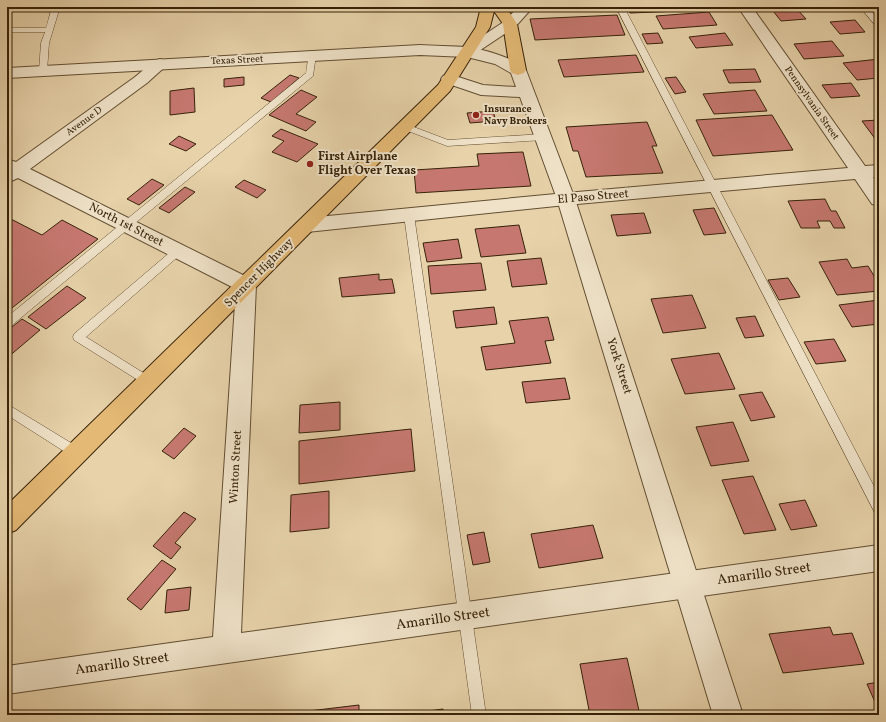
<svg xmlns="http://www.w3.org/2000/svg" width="886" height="722" viewBox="0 0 886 722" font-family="Vollkorn,serif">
<rect width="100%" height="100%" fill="#e7d2aa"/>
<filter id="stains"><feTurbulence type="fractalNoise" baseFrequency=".005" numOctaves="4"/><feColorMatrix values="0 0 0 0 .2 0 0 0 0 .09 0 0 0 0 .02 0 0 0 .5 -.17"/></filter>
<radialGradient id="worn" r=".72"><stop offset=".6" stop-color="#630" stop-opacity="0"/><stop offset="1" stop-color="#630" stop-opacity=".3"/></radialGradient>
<path fill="#c67870" stroke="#362209" d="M628 7H703L705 10 630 13Z
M797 9 806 19 781 21 773 11Z
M709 12 717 25 663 29 656 16Z
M617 15 625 35 535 40 530 19Z
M855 20 865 32 840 34 830 22Z
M658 33 663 43 647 44 642 34Z
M725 33 733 45 696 48 689 37Z
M832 41 844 56 804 59 794 44Z
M636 55 644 72 564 77 558 60Z
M879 59V78L857 80 843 63Z
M755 69 761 82 729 83 723 70Z
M290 75 299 78 271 102 261 98Z
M244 77V85L224 87V79Z
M676 77 686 92 675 94 665 78Z
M851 83 860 96 831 98 822 85Z
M194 88 195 112 170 115V91Z
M301 90 317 97 296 114 316 122 306 131 269 115Z
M755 90 767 111 714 114 703 94Z
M493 111 496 121 470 123 467 113Z
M772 115 793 150 713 156 696 120Z
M879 120V144L862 121Z
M647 122 657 146H652L663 173 586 177 578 151H573L566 127Z
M281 129 318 144 297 162 272 152 284 141 272 136Z
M179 136 196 144 186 151 169 144Z
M523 152 531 186 416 193 414 170 479 166 477 154Z
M152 179 164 185 139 205 127 199Z
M244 180 266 190 257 198 235 187Z
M185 187 195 192 169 213 159 208Z
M825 199 831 211H836L845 228H834L830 221H817L820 228H801L788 201Z
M714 208 726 233 704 235 693 210Z
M644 213 651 233 617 236 611 215Z
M7 217 42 235 62 220 98 239 7 312Z
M519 225 526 253 481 257 475 229Z
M458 239 462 258 427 262 423 243Z
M541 258 547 284 512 287 507 261Z
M847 259 852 268 868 266 879 284V291L837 295 819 262Z
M481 263 486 290 431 294 428 266Z
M379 274V280L392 279 395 293 342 297 339 278Z
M788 278 800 297 779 300 768 280Z
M67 286 86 298 46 329 28 317Z
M692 295 706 328 663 333 651 299Z
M879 300V324L852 327 839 305Z
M494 307 497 324 456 328 453 311Z
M755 316 764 336 745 338 736 318Z
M548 317 554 340 545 341 551 363 486 370 481 347 515 343 509 321Z
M22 319 40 330 7 358V331Z
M834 339 846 361 816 364 804 342Z
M719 353 735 389 685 394 671 359Z
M565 378 570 399 526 403 522 382Z
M762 392 775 417 751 421 739 395Z
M340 402V430L299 433 300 405Z
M733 422 749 461 711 466 696 427Z
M184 428 196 436 174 459 162 451Z
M411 429 415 471 299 484V441Z
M753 476 776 530 744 534 722 480Z
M329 491V528L290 532 291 495Z
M805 500 817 526 791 530 779 504Z
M184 512 196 519 175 543 181 547 171 559 153 546Z
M593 525 603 558 539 568 531 534Z
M484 532 490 562 473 565 467 535Z
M162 560 176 569 141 610 127 599Z
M191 587 189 610 165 613 167 590Z
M830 627 833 635 852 633 864 664 783 673 769 634Z
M627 658 640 715H590L580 664Z
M879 682V711L867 684Z
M359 705V715H275Z
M443 709 444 715H399Z"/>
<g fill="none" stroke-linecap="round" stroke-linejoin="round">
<defs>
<path id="service" d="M52 7H60L49 43 47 71 43 73 39 71 41 43 45 32H7V28H46Z
M616 7H624L879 496V515L875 513Z
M860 7H868L879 20V26H876Z
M309 53H312L316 55 313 76 11 326 7 327V317L306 73Z
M406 124 448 140 543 134 547 137 543 140 447 146 403 129 402 127 403 125Z
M409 212 414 215 486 715H472L404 215Z
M178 247 183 251 181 254 86 337 153 379 155 382 153 385 149 387 74 340 73 337 74 334 175 248Z
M7 404 81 449 83 453 81 457 77 458 73 457 7 415Z"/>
<path id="minor" d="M518 7H533L515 27 473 55 468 57 463 55 460 52 463 49 505 21Z
M738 7H752L865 166 879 165V177H873L879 186V206L872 204 855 179 566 205 307 232 300 230 297 225 300 220 307 218 566 193 848 168Z
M160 59 166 61 168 64 147 83 30 169 253 280 256 285 241 633 879 545V571L7 694V666L213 637 236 289 18 178 7 183V159L16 162 135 77 154 61Z"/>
<path id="tertiary" d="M420 45C435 46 451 46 466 47 480 48 518 59 526 70L575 199 743 715H713L557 199 520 97 481 95 443 82 441 79 443 76 449 74 483 85 516 87 511 73 495 64 467 57 420 55 7 78V68Z"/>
<path id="primary" d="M481 7H506L517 24 526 70 524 73 518 75 512 73 510 70 503 24 494 11 490 27 450 91 16 530 7 534V505L438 85 476 27Z"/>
</defs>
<use href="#service" stroke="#624e31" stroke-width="1"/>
<use href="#minor" stroke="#624e31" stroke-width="2"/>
<use href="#tertiary" stroke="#624e31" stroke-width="2"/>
<use href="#primary" stroke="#362209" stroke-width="2"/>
<use href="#service" fill="#efe2c8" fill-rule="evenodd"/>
<use href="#minor" fill="#efe2c8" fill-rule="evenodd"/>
<use href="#tertiary" fill="#efe2c8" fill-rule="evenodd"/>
<use href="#primary" fill="#e4b975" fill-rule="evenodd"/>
</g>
<g fill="#8f2418" stroke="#efe2c8" stroke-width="1.5">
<circle cx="476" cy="115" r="4"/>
<circle cx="310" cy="164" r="4"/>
</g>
<g text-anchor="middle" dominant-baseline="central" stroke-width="4" stroke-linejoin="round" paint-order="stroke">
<g font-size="10" fill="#362209" stroke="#efe2c8">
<text transform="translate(237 60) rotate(-3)">Texas Street</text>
<text transform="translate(812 103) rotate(55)">Pennsylvania Street</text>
<text transform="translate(84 121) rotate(-36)">Avenue D</text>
</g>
<g font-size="10" font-weight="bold" fill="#362209" stroke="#efe2c8" text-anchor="start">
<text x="484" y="109">Insurance<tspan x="484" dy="12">Navy Brokers</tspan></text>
</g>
<g font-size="12" font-weight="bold" fill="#362209" stroke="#efe2c8" text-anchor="start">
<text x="318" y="157">First Airplane<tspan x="318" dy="14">Flight Over Texas</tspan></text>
</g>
<g font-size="12" fill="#362209" stroke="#efe2c8">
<text transform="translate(593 197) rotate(-5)">El Paso Street</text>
<text transform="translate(126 225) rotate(27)">North 1st Street</text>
<text transform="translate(259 273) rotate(-45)">Spencer Highway</text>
<text transform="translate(619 366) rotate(72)">York Street</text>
<text transform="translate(236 467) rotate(-87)">Winton Street</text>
</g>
<g font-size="14" fill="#362209" stroke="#efe2c8">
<text transform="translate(764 574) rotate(-8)">Amarillo Street</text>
<text transform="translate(443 619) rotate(-8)">Amarillo Street</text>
<text transform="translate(122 664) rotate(-8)">Amarillo Street</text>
</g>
</g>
<rect width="886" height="722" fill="none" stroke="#e7d2aa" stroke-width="24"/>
<rect x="8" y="8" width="870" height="706" fill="none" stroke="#362209" stroke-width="2"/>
<rect x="12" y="12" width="862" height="698" fill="none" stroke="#362209"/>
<rect width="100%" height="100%" filter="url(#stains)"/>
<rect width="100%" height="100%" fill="url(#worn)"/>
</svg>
